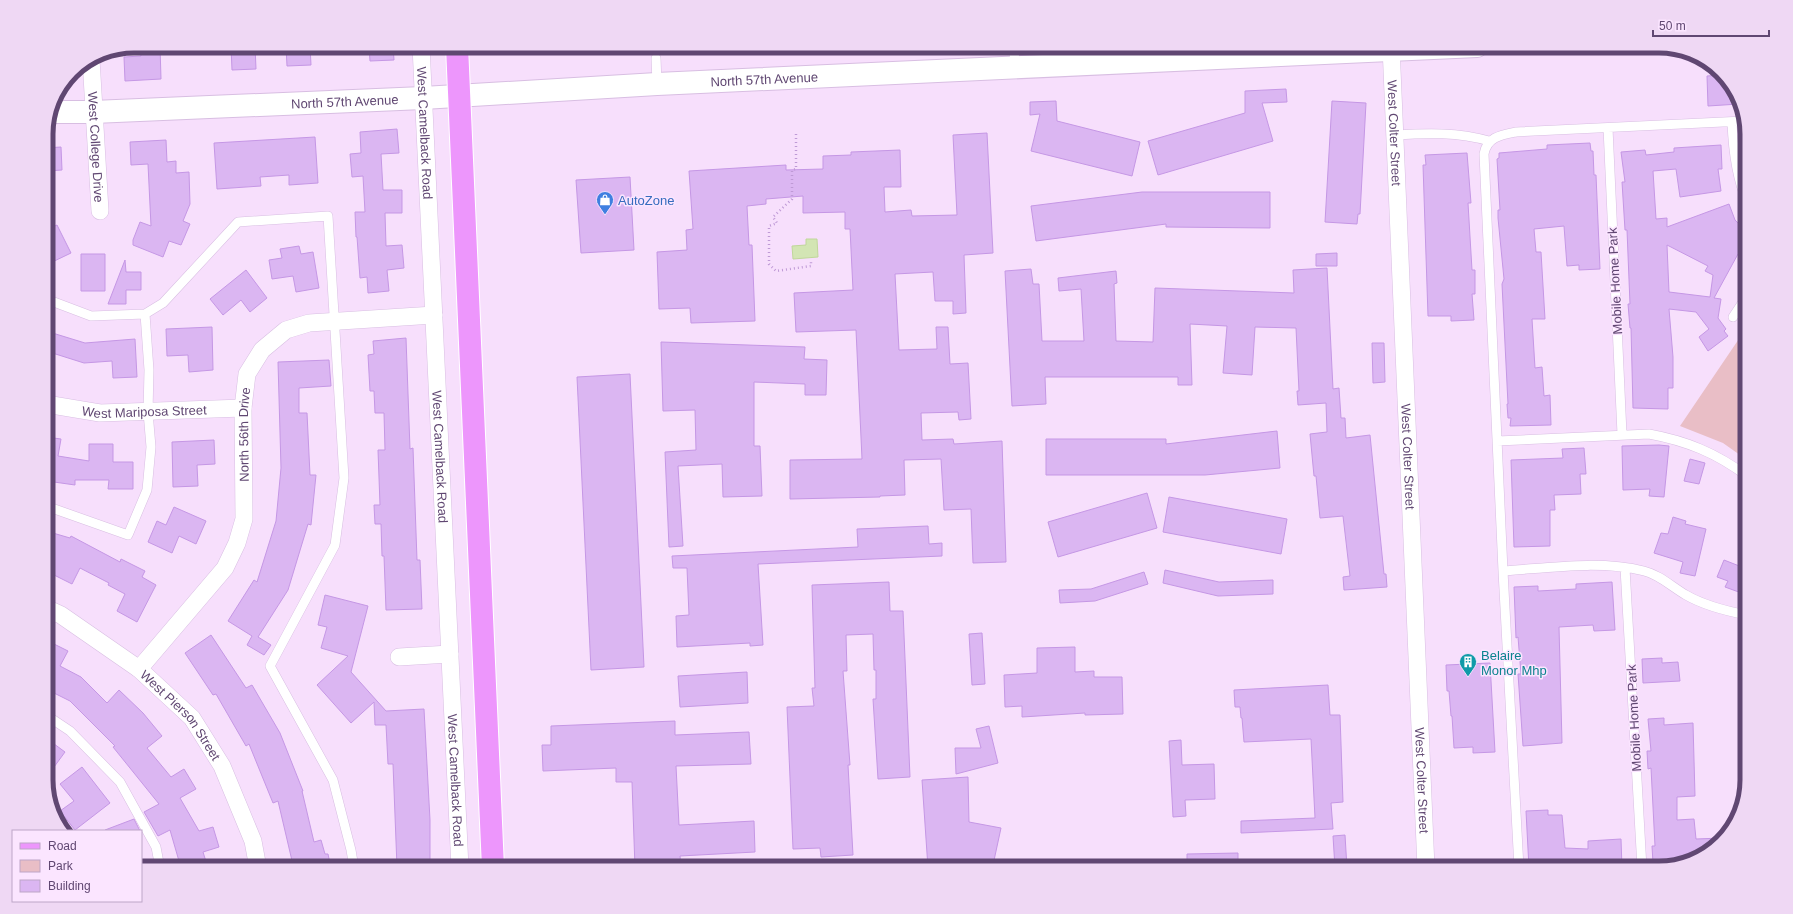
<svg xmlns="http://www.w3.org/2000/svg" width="1793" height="914" viewBox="0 0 1793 914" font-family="Arial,sans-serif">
<rect width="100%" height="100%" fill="#f7dffc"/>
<path fill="#e9bec6" d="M1747 327V460L1723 443 1680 426Z"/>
<path fill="#d3e5b4" stroke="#c0d79a" d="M806 239H817L818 257 793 259 792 246 806 245Z"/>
<path fill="#dbb6f2" stroke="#c597e5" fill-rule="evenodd" d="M140 46H160L161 79 125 81 124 57 141 56Z
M231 46H255L256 69 232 70Z
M286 46H310L311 65 287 66Z
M369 46H393L394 60 370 61Z
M1721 75 1732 85 1739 104 1708 106 1707 76Z
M1286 89 1287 102 1262 103 1273 141 1158 175 1148 141 1245 113V91Z
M1056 101 1057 121 1140 142 1132 176 1031 151 1040 114 1030 115V102Z
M1332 101 1366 103 1360 214H1358L1357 224 1325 222Z
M397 129 399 153 381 154 383 190H402V213H385L386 246 402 245 404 268 387 270 389 291 368 293 367 277 360 278 357 237H356L355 212H365L363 176 352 177 350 154 361 153 360 132Z
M987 133 993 253 964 255 966 313 953 314V301H935L933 272 895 274 899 350 937 349 936 327H948L950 364 968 363 971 419 959 420 958 412 921 413 922 440 953 439 954 444 1002 441 1006 562 973 563 971 509 944 510 941 459 904 460 905 495 880 496V497L790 499V460L862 459 856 330 796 332 794 293 853 290 850 229H845V212L803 213V196L766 199V204L747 206 749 245H752L755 321 691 323 690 308 659 309 657 252 687 250 686 230 693 229 689 171 786 165V170L823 169V156L851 155V152L900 150 901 187H884L885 212 911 210 912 216 957 215 953 135Z
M315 137 318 183 289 185V175L260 177 261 186 217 189 214 143Z
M166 140 167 162 176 161V173L189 172 190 204 183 221 190 224 181 245 169 241 163 257 133 245V240L140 222 151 226 148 164 131 165 130 142Z
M1590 143 1591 151H1593L1594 175H1596L1600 269 1579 270V265L1567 266 1564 226 1534 229 1536 252H1541L1545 319H1532L1535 368 1542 367 1544 396 1550 395 1551 425 1510 426 1511 418H1508L1507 404H1508L1502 284 1504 279 1498 218V210H1500L1497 159 1499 158V153L1547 149V145Z
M1721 145 1722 169H1718L1721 191 1680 197 1676 169 1653 171 1656 219 1667 218V227L1729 204 1735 220 1747 232V264L1738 254 1714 298 1721 299 1718 318 1726 329 1724 331 1728 336 1708 351 1699 337 1709 329 1696 312 1669 309 1673 357V388H1668V409L1633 408 1631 328H1630L1628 304H1630L1627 230H1625L1622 182H1625L1621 152 1645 150 1646 155 1674 152V148ZM1667 245 1708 266 1705 271 1713 275 1710 297 1669 292Z
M61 147 62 170 46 171V148Z
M1467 153 1471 203H1468L1472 270H1475V294H1472L1474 320 1451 321V316H1428L1423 165H1426L1425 155Z
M630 177 634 250 581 253 576 180Z
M1142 192H1270V228L1166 227V224L1036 241 1031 206Z
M57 225 71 253 46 265V230Z
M299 246 301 254 313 252 319 288 296 292 293 276 272 279 269 260 282 258 280 249Z
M1337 253V266H1316V254Z
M81 254H105V291H81Z
M125 260 126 272H141V290H126V304H108Z
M1327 268 1333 389 1339 388 1341 418H1345L1346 438 1370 435 1384 574H1386L1387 587 1344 590 1343 577 1350 576 1343 516 1320 518 1316 476H1314L1310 434 1327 432 1326 403 1298 405 1297 391H1299L1296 328 1255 327 1252 375 1223 373 1227 326 1190 324 1192 385H1178V377H1045L1046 404 1012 406 1005 271 1031 269 1033 284H1039L1042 341H1084L1081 289 1059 291 1058 278 1116 271 1117 283 1114 284 1116 341 1153 342 1155 288 1294 293 1293 270Z
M246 270 267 298 250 312 241 300 223 315 210 299Z
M212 327 213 370 189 372 188 355 167 356 166 329Z
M46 331 85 343 135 339 137 377 113 378 112 361 84 363 46 351Z
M406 338 410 449 413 448 417 560H420L422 609 386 610 384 556H382L381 524H375L374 505H380L378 450H385L384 413H375L374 391H370L368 355 374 354 373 341Z
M661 342 805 347 804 359 827 360 826 395H805V384L754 382V446H760L762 496 723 497 722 464 678 466 683 546 669 547 665 452 696 450 695 410 663 411Z
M1372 343H1384L1385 382 1373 383Z
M329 360 331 386 299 388V413H307L310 475H316L311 525 308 524 288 590 258 637 271 645 264 655 247 645 252 636 228 621 254 580 257 582 276 521 281 468 278 362Z
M630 374 644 667 591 670 577 377Z
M1277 431 1280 468 1205 475H1046V439H1166V444Z
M46 437 61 439 58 456 89 461V444H113V462H133V489H108L109 480H75V485L54 482V486H46Z
M214 440 215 464 197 465 198 486 173 487 172 442Z
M1659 445 1669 446 1664 497 1649 496 1650 489 1623 490 1622 446Z
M1584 448 1586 474H1580L1581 494 1554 495 1555 510H1550V546L1514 547 1511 460 1563 458 1562 449Z
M1690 459 1705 463 1699 484 1684 481Z
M1147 493 1157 528 1058 557 1048 522Z
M1169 497 1287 519 1281 554 1163 532Z
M174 507 206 521 196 544 179 536 172 553 148 542 157 521 166 525Z
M1673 517 1686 521 1685 524 1706 529 1695 576 1680 573 1683 562 1654 553 1661 533 1668 534Z
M928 526 929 544 942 543V556L758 564 763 645 750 646V643L677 647 676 616 689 615 687 568H673L672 556 858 547 857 529Z
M46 531 70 538 71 536 120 562 121 559 145 571 142 577 156 585 137 622 117 611 125 594 108 585 109 583 80 568 72 584 46 571Z
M1724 560 1747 569V595L1725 587 1728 581 1717 577Z
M1165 570 1219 582 1273 580V594L1218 596 1163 583Z
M1144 572 1148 584 1095 601 1060 603 1059 590 1091 589Z
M889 582 890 611H903L910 777 878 779 873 699H876V670H874L873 634 846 635 847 671H843L850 765H848L853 855 821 857 820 848 793 849 787 707 814 706 812 688H815L812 585Z
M1612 582 1615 630 1594 631 1593 625 1559 627 1562 743 1523 746 1518 674H1521L1518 637 1516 638 1514 587 1538 586V591L1576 589V584Z
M325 595 368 606 351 672 386 711 424 709 430 820V868L397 867 393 764H388L386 725H375L374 702 351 723 317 685 348 656 321 648 327 627 318 625Z
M982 633 985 684 972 685 969 634Z
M211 635 246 688 252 685 280 733 303 791H302L314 842 321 840 325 854H328L331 868H314L312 861 293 865 278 801 273 803 249 744 246 746 216 694 213 695 185 653Z
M46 640 68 651 60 666 81 677 107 703 119 690 143 713 162 736 147 748 171 777 184 769 196 789 180 798 199 831 213 827 219 847 203 852 208 868H181L170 830 158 836 144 812 159 804 113 747 115 746 70 701 46 689Z
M1075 647V672L1094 671V677H1122L1123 714 1085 715V713L1022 717V706L1005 707 1004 675 1037 673V648Z
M1662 658V663L1678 662 1680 681 1643 683 1642 659Z
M1490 663 1495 752 1473 753V747L1454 748 1452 716H1451L1449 691H1447L1446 665Z
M747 672 748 703 680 707 678 676Z
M1328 685 1330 715H1340L1343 802 1331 803 1333 829 1241 833V821L1315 818 1311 739 1244 742 1242 718H1241L1240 707H1235L1234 690Z
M1664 718V725L1693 723 1695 796 1677 797V820L1694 819 1696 839 1721 838 1708 853 1682 861 1653 863 1652 846H1655L1651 768 1648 769 1647 751H1651L1648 719Z
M675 721V735L749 732 751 764 676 766 679 825 754 821 755 852 680 856 681 868H635L632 782H616V768L543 771 542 745H551V726Z
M989 726 998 763 956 774 955 748H981L976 729Z
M46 738 65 752 46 778Z
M1181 740 1182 765 1214 764 1215 799 1185 800 1186 816 1173 817 1169 741Z
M82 767 110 803 75 830 60 811 74 801 60 784Z
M968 777 969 822 1001 828 993 865 972 861 973 868H928L922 780Z
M1548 810V815H1562L1565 848 1588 849V841L1621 839 1622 868H1589V864L1529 868 1526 811Z
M134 819 140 831H105V830Z
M1345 835 1347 868H1335L1333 836Z
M1238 853V868L1187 867V854Z"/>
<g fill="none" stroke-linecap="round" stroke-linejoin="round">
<defs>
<path id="service" d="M1012 46 1017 67
M656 58 657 84
M1732 122C1733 148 1736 177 1747 201
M1608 128 1622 434
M1395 135C1427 133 1458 132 1489 141
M46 299 91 316 145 314 163 303 238 222 328 216 344 478 335 545 270 666 333 780 351 850 354 868
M1733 317 1747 296
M1497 441 1649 434C1687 441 1716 453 1747 476
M46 506 128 535 147 490 151 447 148 412 149 370 145 314
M1625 568 1642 868
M1503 571C1548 568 1599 560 1644 571 1660 575 1672 587 1686 595 1705 606 1726 611 1747 615
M46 715 70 731 120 782 156 847 160 868
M1519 868 1503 571 1484 154C1487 137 1501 135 1516 132L1744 121"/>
<g id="minor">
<path id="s1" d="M421 46 460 868"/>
<path id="s2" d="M1391 46 1426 868"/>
<path id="s3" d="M91 59 100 211"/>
<path id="s4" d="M46 404 100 413 243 408"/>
<path id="s5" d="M46 608 61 615 139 669 192 718 222 766 253 841 258 868"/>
<path d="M399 657 450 654"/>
<path id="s6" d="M139 669 225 568 237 543 244 519 243 408 247 374 262 350 286 330 309 323 434 315"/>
</g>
<g id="tertiary">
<path id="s7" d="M50 112H93L423 98 657 84 1477 46"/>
</g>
<path id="primary" d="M457 46 493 868"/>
</defs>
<use href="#service" stroke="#d8bee2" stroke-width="10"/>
<use href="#minor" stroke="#d8bee2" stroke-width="18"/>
<use href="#tertiary" stroke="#d8bee2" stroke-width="24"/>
<use href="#primary" stroke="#fff" stroke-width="24"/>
<path stroke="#bf9ad6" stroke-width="2.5" stroke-dasharray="1 3" stroke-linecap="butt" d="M796 134V169L792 170V199L773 217 777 223 769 226V264L776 271 811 266V261"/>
<use href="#service" stroke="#fff" stroke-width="9"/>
<use href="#minor" stroke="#fff" stroke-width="17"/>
<use href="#tertiary" stroke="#fff" stroke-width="22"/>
<use href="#primary" stroke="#ed96fc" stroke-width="22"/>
</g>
<defs>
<symbol id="shop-pin" viewBox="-11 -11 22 30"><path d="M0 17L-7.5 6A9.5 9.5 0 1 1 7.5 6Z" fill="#3f7fe0" stroke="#fbe5ff"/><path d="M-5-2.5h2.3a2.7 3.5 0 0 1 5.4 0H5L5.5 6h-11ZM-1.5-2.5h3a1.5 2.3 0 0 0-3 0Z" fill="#fff"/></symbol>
<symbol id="building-pin" viewBox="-11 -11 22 30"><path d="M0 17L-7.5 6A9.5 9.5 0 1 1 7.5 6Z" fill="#0f9aa8" stroke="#fbe5ff"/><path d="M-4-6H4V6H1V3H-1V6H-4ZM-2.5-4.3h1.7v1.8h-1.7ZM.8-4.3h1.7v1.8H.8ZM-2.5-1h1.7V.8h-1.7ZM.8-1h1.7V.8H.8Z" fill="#fff"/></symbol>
</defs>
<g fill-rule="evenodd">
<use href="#shop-pin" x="595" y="190" width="20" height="27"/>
<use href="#building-pin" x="1458" y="652" width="20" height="27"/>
</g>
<g text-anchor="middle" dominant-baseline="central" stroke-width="3" stroke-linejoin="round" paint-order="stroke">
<g font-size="13" fill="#604772" stroke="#fbe5ff">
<text stroke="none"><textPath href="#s7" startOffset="715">North 57th Avenue</textPath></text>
<text stroke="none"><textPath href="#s7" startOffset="295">North 57th Avenue</textPath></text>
<text stroke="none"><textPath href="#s1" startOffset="87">West Camelback Road</textPath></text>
<text stroke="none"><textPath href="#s2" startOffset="87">West Colter Street</textPath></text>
<text stroke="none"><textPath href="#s3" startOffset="88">West College Drive</textPath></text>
<text transform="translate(1615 281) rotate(-93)">Mobile Home Park</text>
<text stroke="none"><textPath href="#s4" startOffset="99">West Mariposa Street</textPath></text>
<text stroke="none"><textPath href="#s6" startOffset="270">North 56th Drive</textPath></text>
<text stroke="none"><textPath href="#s1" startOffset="411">West Camelback Road</textPath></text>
<text stroke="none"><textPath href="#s2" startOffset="411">West Colter Street</textPath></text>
<text stroke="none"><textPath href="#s5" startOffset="174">West Pierson Street</textPath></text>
<text transform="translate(1634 718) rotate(-93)">Mobile Home Park</text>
<text stroke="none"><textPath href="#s1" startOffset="735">West Camelback Road</textPath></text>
<text stroke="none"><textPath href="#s2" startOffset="735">West Colter Street</textPath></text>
</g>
<g font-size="13" fill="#366cbe" stroke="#fbe5ff" text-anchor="start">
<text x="618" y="200">AutoZone</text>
</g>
<g font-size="13" fill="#0d838f" stroke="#fbe5ff" text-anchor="start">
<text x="1481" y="655">Belaire<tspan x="1481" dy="15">Monor Mhp</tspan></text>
</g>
</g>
<path d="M0 0H1793V914H0ZM134 53H1659A81 81 0 0 1 1740 134V780A81 81 0 0 1 1659 861H134A81 81 0 0 1 53 780V134A81 81 0 0 1 134 53Z" fill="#efd8f4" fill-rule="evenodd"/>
<path fill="none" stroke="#604772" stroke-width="5" d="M134 53H1659A81 81 0 0 1 1740 134V780A81 81 0 0 1 1659 861H134A81 81 0 0 1 53 780V134A81 81 0 0 1 134 53Z"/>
<rect x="12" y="830" width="130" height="72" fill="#fbe5ff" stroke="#bda6c7"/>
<rect x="20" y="843" width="20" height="6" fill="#ed96fc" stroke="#bda6c7"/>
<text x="48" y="850" font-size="12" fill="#604772">Road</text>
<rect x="20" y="860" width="20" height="12" fill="#e9bec6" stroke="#bda6c7"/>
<text x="48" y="870" font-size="12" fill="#604772">Park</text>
<rect x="20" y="880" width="20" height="12" fill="#dbb6f2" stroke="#bda6c7"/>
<text x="48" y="890" font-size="12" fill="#604772">Building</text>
<path d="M1653 30v6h116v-6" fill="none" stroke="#604772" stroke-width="2"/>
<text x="1659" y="30" font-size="12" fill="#604772" stroke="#fbe5ff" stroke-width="3" paint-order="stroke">50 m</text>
</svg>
